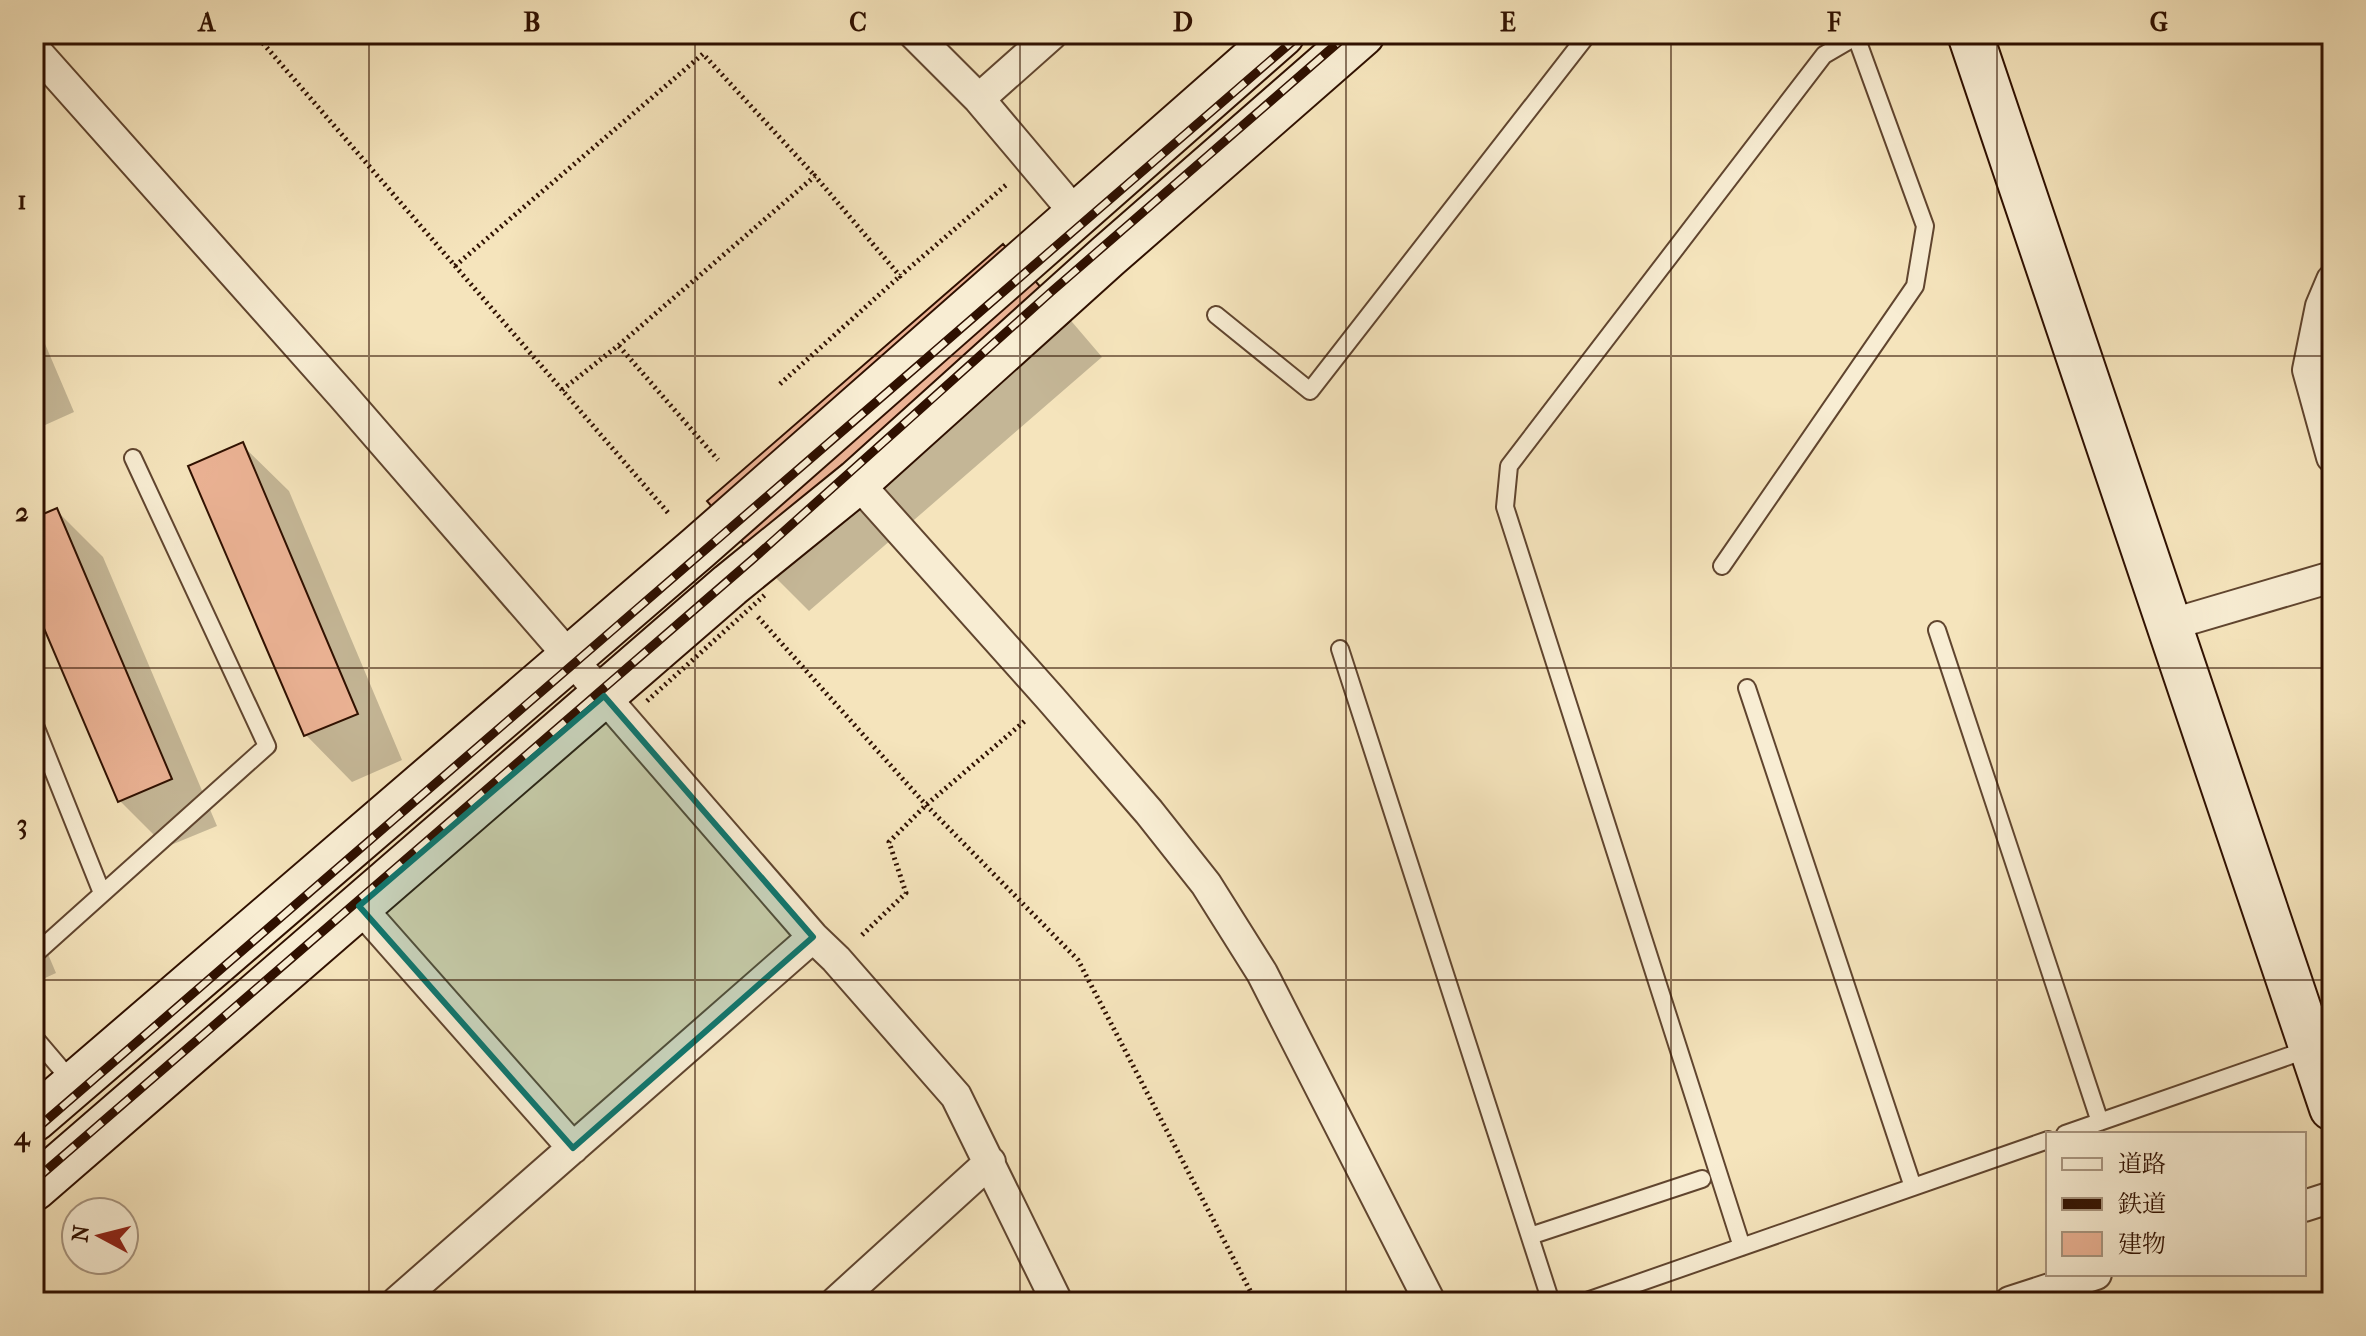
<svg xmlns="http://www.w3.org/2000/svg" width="2366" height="1336" viewBox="0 0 2366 1336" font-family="'IM FELL French Canon','Noto Serif JP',serif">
<rect width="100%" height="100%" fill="#f5e4bc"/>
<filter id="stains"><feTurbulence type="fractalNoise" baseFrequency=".0025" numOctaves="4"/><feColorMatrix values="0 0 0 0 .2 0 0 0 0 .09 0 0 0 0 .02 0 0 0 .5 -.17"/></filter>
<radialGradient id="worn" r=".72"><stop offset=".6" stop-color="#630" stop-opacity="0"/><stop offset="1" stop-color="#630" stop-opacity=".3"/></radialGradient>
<path fill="#0003" d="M1003 247 1037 281 1102 357 809 611 775 577Z
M34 318 74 412 34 430Z
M242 445 289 491 402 760 352 782 306 735Z
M57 511 103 557 217 826 166 847 120 801 34 600V520Z
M34 921 56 973 34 983Z"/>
<path fill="#ecb395" stroke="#2f1000" stroke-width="2" d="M1003 244 1070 321 773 578 707 501Z
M243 442 358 714 304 736 188 466Z
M57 508 172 779 118 802 34 605V518Z"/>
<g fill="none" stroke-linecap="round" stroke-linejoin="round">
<defs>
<path id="lane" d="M1216 315 1310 391 1588 34
M1722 566 1915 286 1925 226 1855 34
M1937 630 2100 1122
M1340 649 1551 1302
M1747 688 1913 1187
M34 723 102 893
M34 955 267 746 133 458
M34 1037 74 1084
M2065 1134 2309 1049
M1530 1236 1702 1179
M1742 1247 1505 507 1509 466 1824 55 1860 34
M1584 1302 2048 1140"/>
<path id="street" d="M914 34 979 99 1076 214
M34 49 343 396 813 937 836 959 956 1096 1057 1302
M979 99 1052 34
M2332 280 2321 306 2308 370 2332 457
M857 482 1051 699 1149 812 1206 884 1262 973 1430 1302
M2169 625 2332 577
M359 906 573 1148
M2304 1206 2332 1197
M397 1302 813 937
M836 1302 990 1162
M2010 1302 2096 1274"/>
<path id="secondary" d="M1970 34 2332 1108
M34 1119 698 548 1282 34
M34 1188 730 585 857 482 1108 256 1362 34"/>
</defs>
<use href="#lane" stroke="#60452f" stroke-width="20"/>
<use href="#street" stroke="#60452f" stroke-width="34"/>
<use href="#secondary" stroke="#2f1000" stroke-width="48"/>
<path stroke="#2f1000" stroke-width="5" stroke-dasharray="2 4" stroke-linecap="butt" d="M255 34 670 515
M455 266 703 54 815 176
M619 346 718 460
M780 384 900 276
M562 390 619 345 815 176 900 276 1006 185
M758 617 926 805 1078 960 1256 1302
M862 935 906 893 889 842 926 805 1026 720"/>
<use href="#lane" stroke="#f8edd3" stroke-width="16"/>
<use href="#street" stroke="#f8edd3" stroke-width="30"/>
<use href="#secondary" stroke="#f8edd3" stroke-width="44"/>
<defs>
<path id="rail" d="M34 1131 1301 34
M34 1181 753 559 1051 292 1348 34"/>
</defs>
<use href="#rail" stroke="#2f1000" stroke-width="9"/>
<use href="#rail" stroke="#f8edd3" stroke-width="6" stroke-dasharray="18" stroke-linecap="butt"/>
<path stroke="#2f1000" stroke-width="5" stroke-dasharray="2 4" stroke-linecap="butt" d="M647 701 767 593"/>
</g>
<path fill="#0f766e" fill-opacity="0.2" stroke="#0f766e" stroke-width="6" stroke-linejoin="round" d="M604 696 813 937 573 1148 359 906Z"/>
<path fill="none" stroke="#2f1000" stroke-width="2" stroke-opacity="0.55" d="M369 34V1302M695 34V1302M1020 34V1302M1346 34V1302M1671 34V1302M1997 34V1302M34 356H2332M34 668H2332M34 980H2332"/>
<rect width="2366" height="1336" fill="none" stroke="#f5e4bc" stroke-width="88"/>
<rect x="2046" y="1132" width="260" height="144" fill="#f8edd3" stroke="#a8957f" stroke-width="2"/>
<rect x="2062" y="1158" width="40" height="12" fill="#f8edd3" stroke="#a8957f" stroke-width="2"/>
<text x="2118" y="1172" font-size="24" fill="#2f1000">道路</text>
<rect x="2062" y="1198" width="40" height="12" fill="#2f1000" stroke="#a8957f" stroke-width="2"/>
<text x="2118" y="1212" font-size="24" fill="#2f1000">鉄道</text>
<rect x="2062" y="1232" width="40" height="24" fill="#ecb395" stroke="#a8957f" stroke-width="2"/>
<text x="2118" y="1252" font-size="24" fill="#2f1000">建物</text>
<g transform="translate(100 1236) rotate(277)"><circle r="38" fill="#f8edd3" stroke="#a8957f" stroke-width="2"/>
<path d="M0-6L14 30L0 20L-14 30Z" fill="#8f2418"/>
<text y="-12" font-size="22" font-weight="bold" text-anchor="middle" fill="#2f1000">N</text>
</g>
<rect x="44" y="44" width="2278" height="1248" fill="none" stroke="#2f1000" stroke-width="3"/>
<g font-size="26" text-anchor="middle" font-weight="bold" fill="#2f1000">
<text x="207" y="31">A</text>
<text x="532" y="31">B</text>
<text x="858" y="31">C</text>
<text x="1183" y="31">D</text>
<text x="1508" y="31">E</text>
<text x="1834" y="31">F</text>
<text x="2159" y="31">G</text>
<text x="22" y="209">1</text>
<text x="22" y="521">2</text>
<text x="22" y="833">3</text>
<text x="22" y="1145">4</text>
</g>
<rect width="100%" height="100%" filter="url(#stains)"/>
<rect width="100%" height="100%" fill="url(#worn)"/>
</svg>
